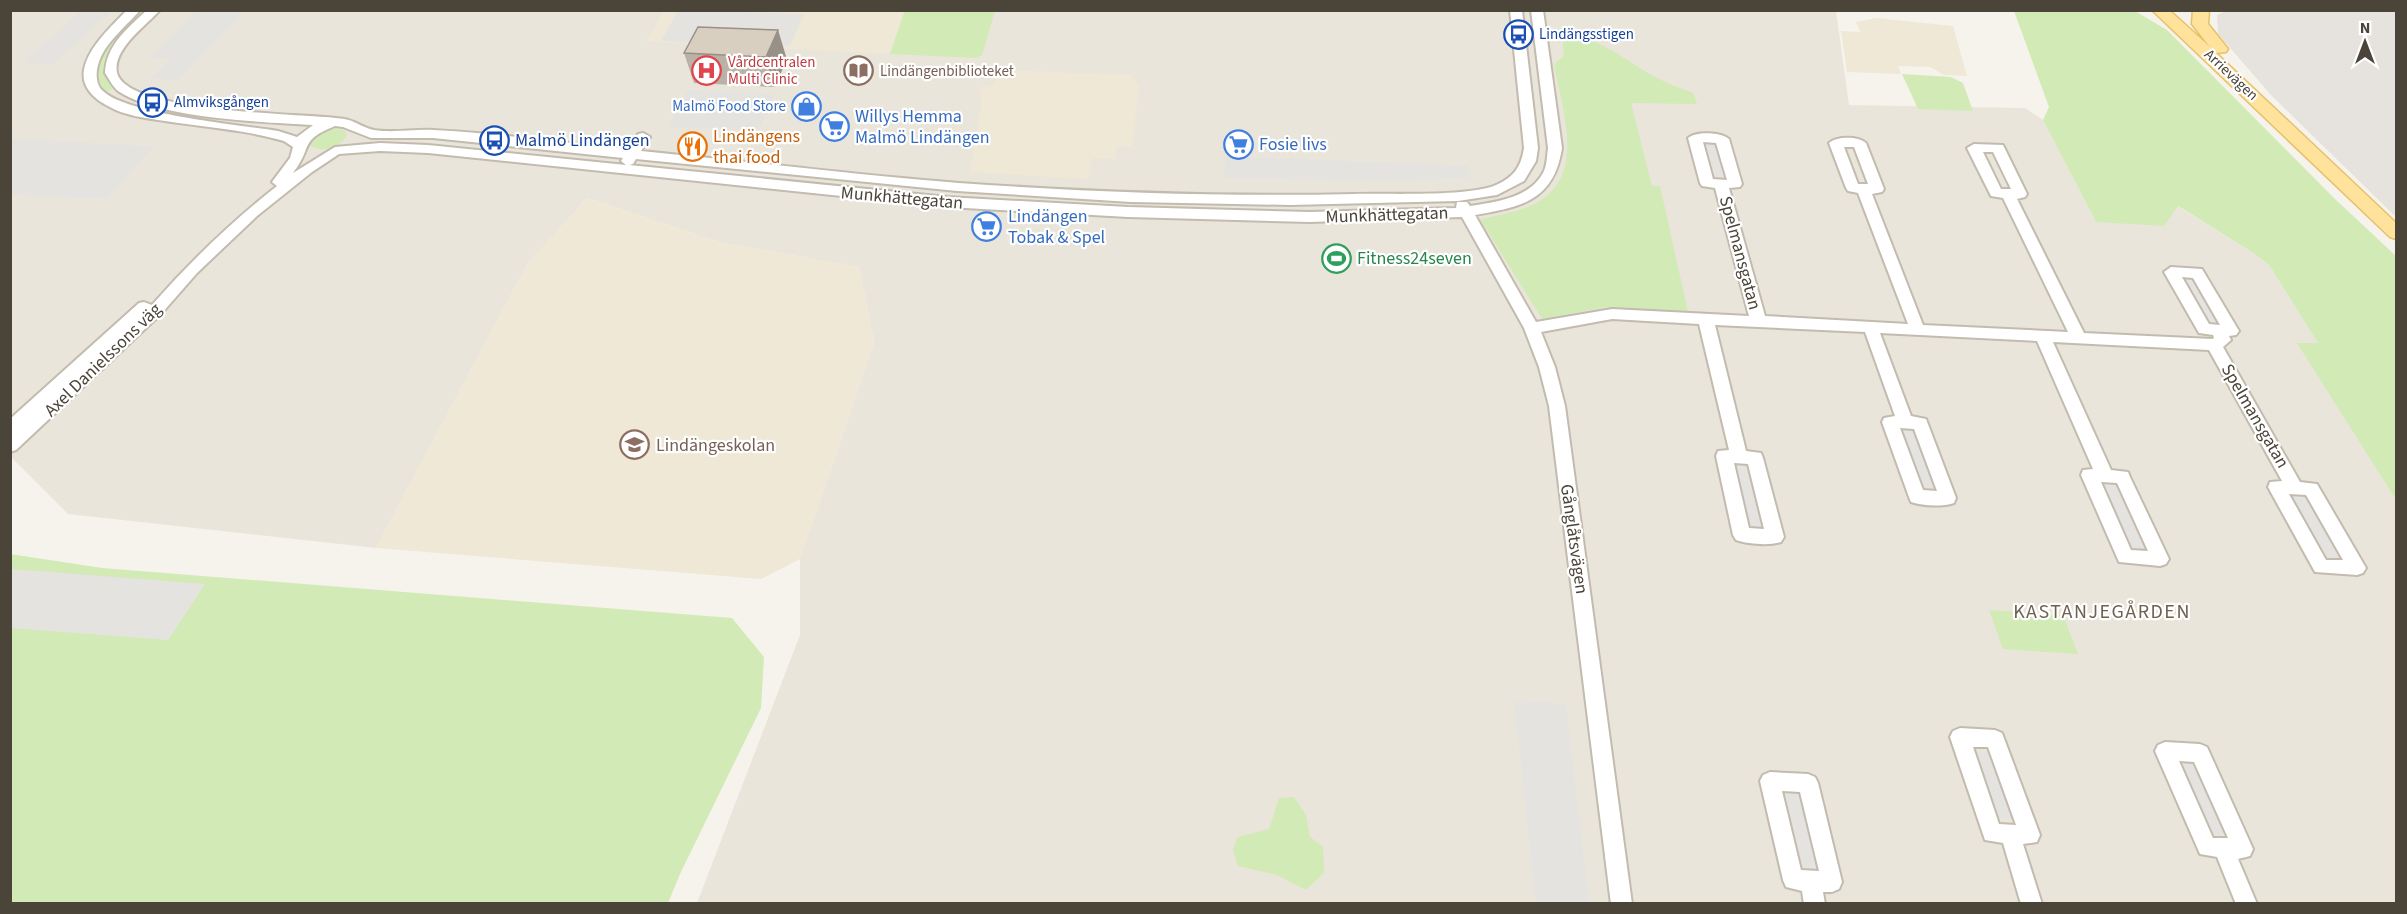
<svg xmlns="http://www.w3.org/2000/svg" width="2407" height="914" viewBox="0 0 2407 914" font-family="'Source Sans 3',sans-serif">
<rect width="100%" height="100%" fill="#f6f3ec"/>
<path fill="#eae5da" d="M10 11H1836L1849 105 2025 108 2043 120 2096 222 2177 206 2255 254 2269 265 2318 343H2298L2396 500V903H697L800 635V559L874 342 859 267 718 242 587 198 527 265 376 548 68 514 11 457Z"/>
<path fill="#e6e2dd" d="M2228 10 2396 11V217L2272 96 2218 34 2217 15Z"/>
<path fill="#efe8d6" d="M664 11H905L890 54 646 41Z
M1876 18 1953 26 1967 76 1944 75 1930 67 1898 66 1901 74 1847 72 1841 31 1860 32 1856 22Z
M999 70 1130 75 1139 84 1132 146H1117L1115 159 1092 158 1087 179 970 172 982 100 978 92 982 87 994 85Z
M587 198 718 242 859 267 874 342 800 559 761 579 376 548 527 265Z"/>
<path fill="#d2eab5" d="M905 10H995V11L982 55 977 58 890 54Z
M140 11H147C127 29 88 59 113 89L106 92C79 62 121 30 140 11Z
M2014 11H2135L2167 30 2335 199 2396 256V500L2297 343H2318L2269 265 2255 254 2178 206 2164 226 2096 222 2043 120 2049 107Z
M1562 35C1603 37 1624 61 1659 79 1670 84 1682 89 1693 93L1697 104 1631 103 1652 186H1660L1688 312 1606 307 1542 319 1480 219C1495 216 1511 213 1525 208 1590 184 1563 115 1554 64L1564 56Z
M1902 74 1951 77 1963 83 1973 111 1918 109Z
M328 128 344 130 347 135C340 148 324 153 311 146L310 140Z
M10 554 102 568 732 618 764 657 761 708 680 874 668 903H11Z
M1989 610 2063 615 2078 654 2003 649Z
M1294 797 1306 815 1310 837 1323 847 1324 873 1306 890 1277 875 1238 866 1233 851 1237 837 1269 829 1279 798Z"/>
<path fill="#e5e3e0" d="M81 10 111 11 54 64 24 63Z
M197 11H245L178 80 151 78 170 59 150 58Z
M678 11H710L804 14 790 46 661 41Z
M688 90 775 94 758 131 669 127Z
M11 139 154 146 107 199 11 194Z
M1699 143H1721L1731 179 1709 178Z
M1226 156 1468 166 1469 178 1386 180 1223 178Z
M2171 272 2197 273 2231 331 2204 329Z
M1895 424 1917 425 1943 495 1920 494Z
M1728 459 1752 460 1771 535 1746 534Z
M2097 480 2119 481 2152 554 2129 552Z
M2283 491 2309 492 2351 565 2324 564Z
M11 569 205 584 168 640 11 628Z
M1514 700 1566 704 1589 903H1536Z
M1970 752 1995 753 2018 819 1993 817Z
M2175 764 2201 765 2232 835 2206 834Z
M1773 786 1807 787 1828 877 1793 875Z"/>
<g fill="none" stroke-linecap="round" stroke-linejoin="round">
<defs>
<path id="minor" d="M127 10H140C125 28 100 46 97 70 96 77 97 86 103 91 126 114 241 125 278 131L297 137 313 125C262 122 160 119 118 91 113 87 109 79 105 73 106 45 128 28 147 10H160C147 25 112 49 117 73 128 114 306 113 344 119 354 120 363 128 374 130 393 133 414 129 433 130 498 133 564 143 628 149L638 134 643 133 650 137 641 151C747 161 853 175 959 183 1091 192 1223 197 1355 194 1388 193 1468 197 1496 185 1514 177 1521 167 1524 148L1510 10H1522L1538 148 1536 161 1524 181 1497 195 1458 201 1290 205 1131 202 957 191 636 159 633 164 629 165 947 197 1128 207 1310 212 1456 208 1457 202H1467L1470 206C1496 202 1531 198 1544 171 1547 164 1547 155 1548 148L1531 10H1543L1562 148C1554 201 1521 207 1475 215L1536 322 1612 309 1749 316 1715 188 1702 186 1700 183 1688 138C1696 131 1721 132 1729 139L1742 184 1740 187 1729 188 1765 316 1908 324 1858 193 1848 191 1846 188 1829 143C1837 136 1858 136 1866 143L1884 189 1882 192 1872 194 1923 325 2068 332 2003 198 1991 196 1967 148 1974 144 2003 145 2027 194 2025 197 2017 199 2084 333 2212 339 2214 338 2213 335 2199 333 2164 272 2171 267 2202 269 2239 331 2236 335 2229 336 2231 340 2223 347 2300 482 2317 484 2366 568 2363 573 2357 575 2315 572 2268 487 2270 482 2282 481 2209 350 2053 342 2111 470 2128 472 2130 477 2169 559 2166 564 2160 566 2119 562 2081 475 2083 470 2093 469 2037 341 1880 333 1911 416 1926 419 1956 498 1954 503C1942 507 1923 506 1911 502L1909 497 1882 422 1884 418 1895 416 1865 332 1715 325 1746 451 1761 453 1763 458 1784 537 1781 542C1769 546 1748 544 1736 540L1733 535 1716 456 1718 451 1729 450 1699 324 1612 319 1541 332 1555 367 1565 406 1632 904H1611L1549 406 1539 367 1524 328 1462 217 1310 222 1128 217 947 207 428 153 380 151 339 154 312 172 257 216 197 273 162 313 16 450 10 452V419L139 303 144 302 152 305C190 262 231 222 277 186L272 182 290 158 293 147 284 141C246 130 205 127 165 121 146 118 125 116 108 106 94 99 81 87 84 70 88 47 112 26 127 10ZM335 126 343 127 371 138H433L623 158 621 161 626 165 428 145 380 143 335 147 293 173C314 146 298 141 335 126ZM1703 142 1716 143 1727 180 1713 179ZM1844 147H1854L1868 184H1858ZM1983 152H1993L2011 189H2001ZM2182 277 2193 278 2220 325 2209 324ZM1900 428 1914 429 1937 491 1923 490ZM1734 463 1748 464 1764 529 1749 528ZM2101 482 2117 483 2148 551 2131 550ZM2289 494 2306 495 2343 560H2326Z
M1960 728 1995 730 2002 733 2040 835 2037 842 2023 844 2042 904H2021L2003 843 1985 840 1950 737 1953 731ZM1973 747H1988L2016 825 1999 824Z
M2165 742 2200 744 2207 747 2253 849 2250 856 2238 859 2257 904H2236L2217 857 2200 854 2155 751 2158 745ZM2179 761 2194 762 2228 838H2213Z
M1770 772 1808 774 1815 777 1818 783 1842 882 1839 889 1832 892H1823L1825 904H1804L1802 891 1786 887 1783 880 1760 781 1763 775ZM1782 791 1800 792 1819 871 1801 870Z"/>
<path id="major" d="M2152 10H2169L2210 47 2192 24 2193 10H2209L2208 24 2228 49 2226 52 2216 53 2396 223V239L2390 237Z"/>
</defs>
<use href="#minor" stroke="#c2bbae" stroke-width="4"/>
<use href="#major" stroke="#e6c16a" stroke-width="3"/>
<use href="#minor" fill="#fff" fill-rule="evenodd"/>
<use href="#major" fill="#ffe39c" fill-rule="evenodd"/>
</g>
<path fill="#bab2a6" d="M778 30 787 60 774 87 694 83 684 53Z"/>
<path fill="#979187" d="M778 30 787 60 774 87 766 57Z"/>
<path fill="#d8cfc1" stroke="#979187" stroke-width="1.5" d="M698 27 778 30 766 57 684 53Z"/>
<defs>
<symbol id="bus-ring" viewBox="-11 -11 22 22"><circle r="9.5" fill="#fff" stroke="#1a4fb4" stroke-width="1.5"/><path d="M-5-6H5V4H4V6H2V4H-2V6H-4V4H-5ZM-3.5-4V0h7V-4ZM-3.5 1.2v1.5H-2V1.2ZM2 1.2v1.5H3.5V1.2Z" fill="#1a4fb4"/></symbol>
<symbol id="hospital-ring" viewBox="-11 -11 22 22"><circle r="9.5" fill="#fff" stroke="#e0444e" stroke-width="1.5"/><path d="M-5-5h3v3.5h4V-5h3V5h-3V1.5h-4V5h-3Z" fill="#e0444e"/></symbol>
<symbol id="library-ring" viewBox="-11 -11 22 22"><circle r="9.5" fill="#fff" stroke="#8d6e63" stroke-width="1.5"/><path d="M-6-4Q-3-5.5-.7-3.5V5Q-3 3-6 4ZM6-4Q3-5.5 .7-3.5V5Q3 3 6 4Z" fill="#8d6e63"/></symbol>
<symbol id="shop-ring" viewBox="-11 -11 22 22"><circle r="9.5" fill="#fff" stroke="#3f7fe0" stroke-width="1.5"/><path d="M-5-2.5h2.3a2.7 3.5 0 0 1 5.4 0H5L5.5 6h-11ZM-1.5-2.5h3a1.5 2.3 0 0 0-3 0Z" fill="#3f7fe0"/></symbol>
<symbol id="supermarket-ring" viewBox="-11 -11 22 22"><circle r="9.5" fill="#fff" stroke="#3f7fe0" stroke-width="1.5"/><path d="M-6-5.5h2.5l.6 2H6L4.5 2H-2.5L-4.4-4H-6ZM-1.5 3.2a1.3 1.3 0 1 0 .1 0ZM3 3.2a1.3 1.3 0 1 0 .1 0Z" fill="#3f7fe0"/></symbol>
<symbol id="restaurant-ring" viewBox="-11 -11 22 22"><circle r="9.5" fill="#fff" stroke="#e8710a" stroke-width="1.5"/><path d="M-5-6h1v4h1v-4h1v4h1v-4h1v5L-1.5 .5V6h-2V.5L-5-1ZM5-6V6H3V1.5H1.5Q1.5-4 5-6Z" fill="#e8710a"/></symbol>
<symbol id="stadium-ring" viewBox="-11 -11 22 22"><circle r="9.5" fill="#fff" stroke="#2e9e5b" stroke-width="1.5"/><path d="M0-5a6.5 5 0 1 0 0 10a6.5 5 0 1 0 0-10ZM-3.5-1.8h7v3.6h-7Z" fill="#2e9e5b"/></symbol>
<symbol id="school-ring" viewBox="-11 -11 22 22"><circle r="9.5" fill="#fff" stroke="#8d6e63" stroke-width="1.5"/><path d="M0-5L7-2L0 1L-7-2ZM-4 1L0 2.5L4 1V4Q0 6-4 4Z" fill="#8d6e63"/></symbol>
</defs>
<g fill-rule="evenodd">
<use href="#bus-ring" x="1502" y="18" width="33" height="33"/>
<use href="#hospital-ring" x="690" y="54" width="33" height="33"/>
<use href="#library-ring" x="842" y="54" width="33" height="33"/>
<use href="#bus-ring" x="136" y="86" width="33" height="33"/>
<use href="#shop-ring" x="790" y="90" width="33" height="33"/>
<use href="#supermarket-ring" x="818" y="110" width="33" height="33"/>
<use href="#bus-ring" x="478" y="124" width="33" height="33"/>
<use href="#supermarket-ring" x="1222" y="128" width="33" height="33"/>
<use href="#restaurant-ring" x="676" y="130" width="33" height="33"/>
<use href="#supermarket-ring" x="970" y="210" width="33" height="33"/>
<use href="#stadium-ring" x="1320" y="242" width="33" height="33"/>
<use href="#school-ring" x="618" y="428" width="33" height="33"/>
</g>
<g text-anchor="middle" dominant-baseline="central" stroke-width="4.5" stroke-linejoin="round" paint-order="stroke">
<g font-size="15" fill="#164399" stroke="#fff" text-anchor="start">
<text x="1539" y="34">Lindängsstigen</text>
<text x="174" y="102">Almviksgången</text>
</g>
<g font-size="15" fill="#be3a42" stroke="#fff" text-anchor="start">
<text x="728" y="62">Vårdcentralen<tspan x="728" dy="17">Multi Clinic</tspan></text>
</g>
<g font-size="15" fill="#785e54" stroke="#fff" text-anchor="start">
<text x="880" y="71">Lindängenbiblioteket</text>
</g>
<g font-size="15" fill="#4b4439" stroke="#fff">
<text transform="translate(2231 75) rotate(43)">Arrievägen</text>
</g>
<g font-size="15" fill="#366cbe" stroke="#fff" text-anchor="end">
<text x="786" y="106">Malmö Food Store</text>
</g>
<g font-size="18" fill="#366cbe" stroke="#fff" text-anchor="start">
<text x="855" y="116">Willys Hemma<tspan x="855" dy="21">Malmö Lindängen</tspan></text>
<text x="1259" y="144">Fosie livs</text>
<text x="1008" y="216">Lindängen<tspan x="1008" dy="21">Tobak &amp; Spel</tspan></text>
</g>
<g font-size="18" fill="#c56008" stroke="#fff" text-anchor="start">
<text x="713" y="136">Lindängens<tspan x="713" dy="21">thai food</tspan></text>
</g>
<g font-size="18" fill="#164399" stroke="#fff" text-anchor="start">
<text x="515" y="140">Malmö Lindängen</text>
</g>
<g font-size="18" fill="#4b4439" stroke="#fff">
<text transform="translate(902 198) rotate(5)">Munkhättegatan</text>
<text transform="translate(1387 215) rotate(-2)">Munkhättegatan</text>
<text transform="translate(1740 253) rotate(75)">Spelmansgatan</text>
<text transform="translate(103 360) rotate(-44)">Axel Danielssons väg</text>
<text transform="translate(2255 416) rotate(60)">Spelmansgatan</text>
<text transform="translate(1574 539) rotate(82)">Gånglåtsvägen</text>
</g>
<g font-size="18" fill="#27864d" stroke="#fff" text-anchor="start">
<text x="1357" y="258">Fitness24seven</text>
</g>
<g font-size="18" fill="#785e54" stroke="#fff" text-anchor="start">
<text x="656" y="445">Lindängeskolan</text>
</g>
<g font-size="20" letter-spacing="1.5" fill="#6e6250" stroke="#fff">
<text x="2102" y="612">KASTANJEGÅRDEN</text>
</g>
</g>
<rect width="2407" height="914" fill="none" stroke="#4b4439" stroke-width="24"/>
<g transform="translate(2365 42)" stroke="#ffffff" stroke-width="4.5" paint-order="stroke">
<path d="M0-4.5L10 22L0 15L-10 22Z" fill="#4b4439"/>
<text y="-9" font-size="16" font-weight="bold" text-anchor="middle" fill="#4b4439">N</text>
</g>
</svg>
